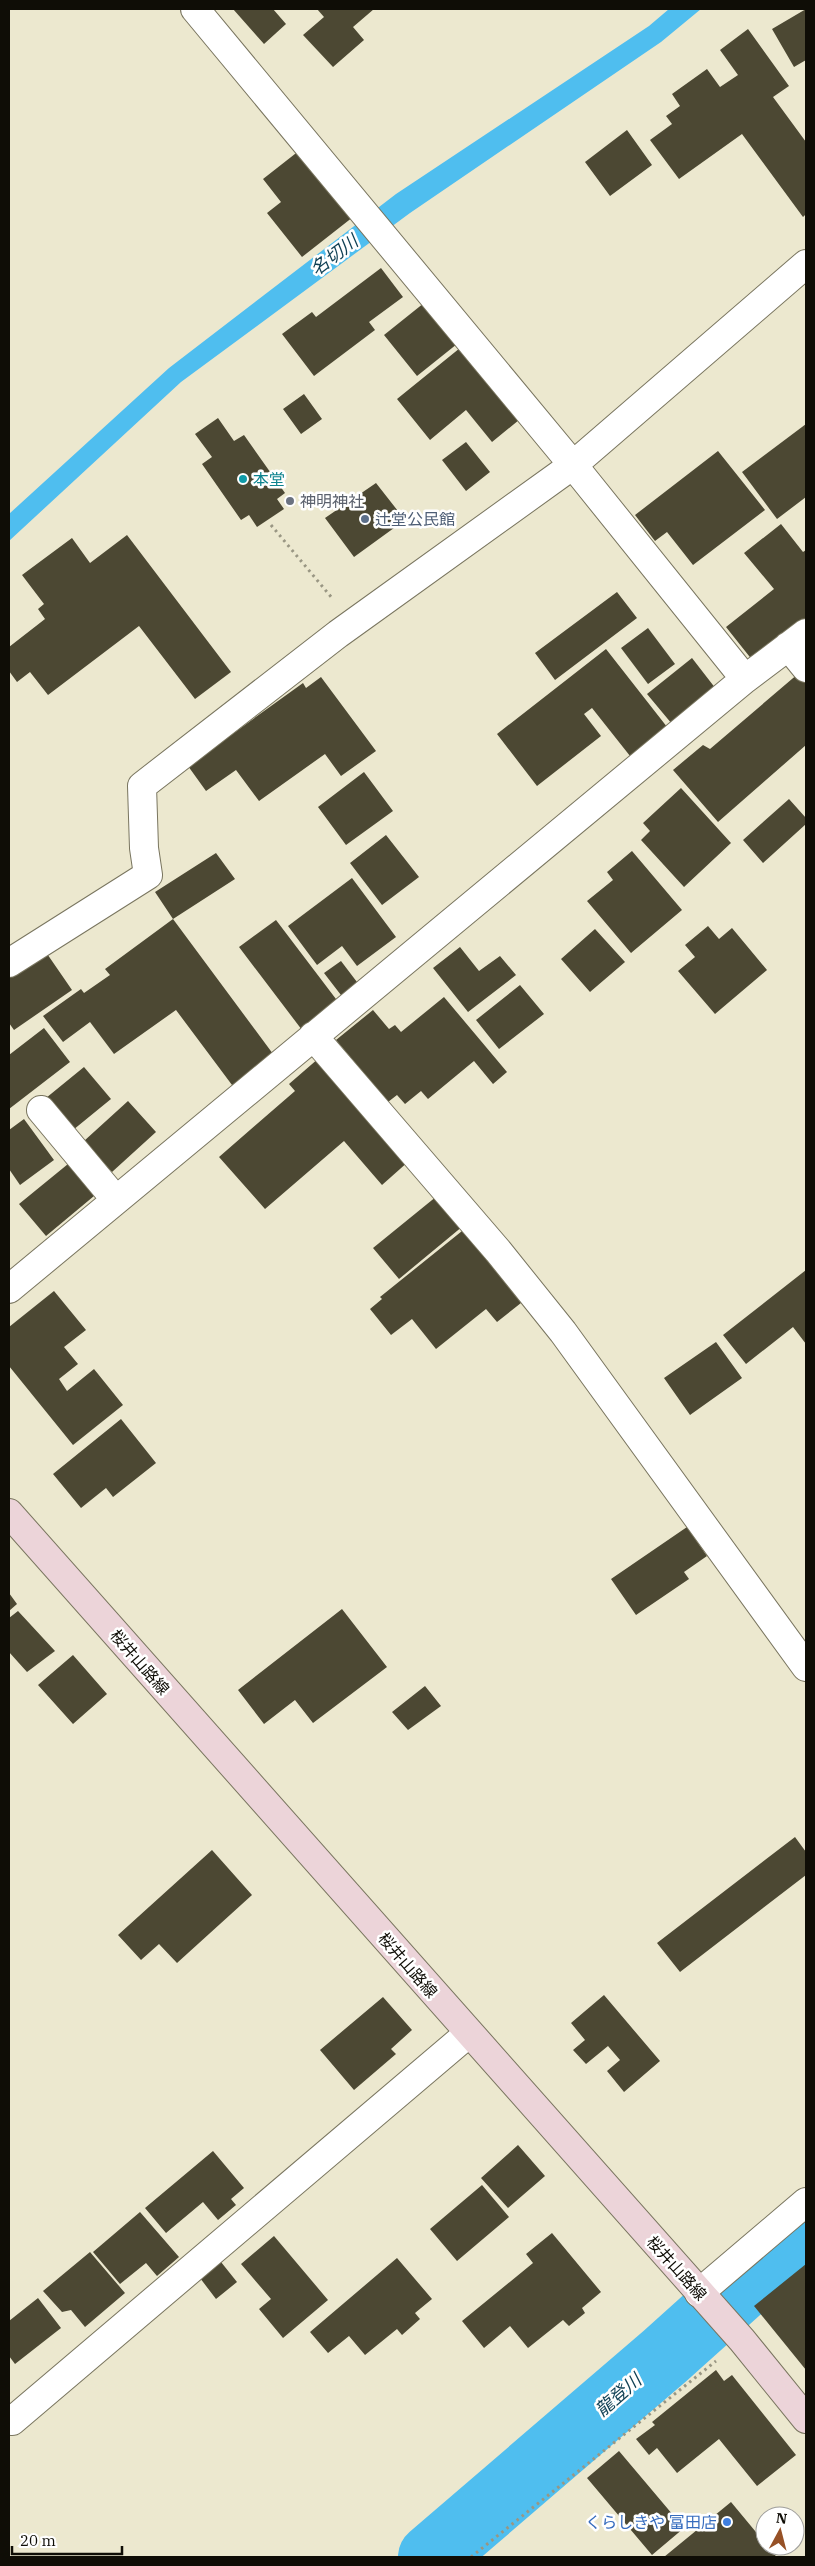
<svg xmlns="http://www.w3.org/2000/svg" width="815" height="2566" viewBox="0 0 815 2566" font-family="'IBM Plex Serif','Noto Sans JP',serif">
<rect width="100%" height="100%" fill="#ece8cf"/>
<path fill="#4fbeef" d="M669 9H701L661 42 410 213 181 382 9 541V514L169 368 396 194 649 26Z
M806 2214V2253L749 2304 726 2281Z"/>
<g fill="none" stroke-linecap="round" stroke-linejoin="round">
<path stroke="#4fbeef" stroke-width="66" d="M431 2557 665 2356 754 2276 806 2233"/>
</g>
<path fill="#4c4833" d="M233 9H273L286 24 264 44Z
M317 9H374L353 27 364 40 333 67 303 35 324 17Z
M806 9V60L794 67 772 29Z
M748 29 789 86 773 97 806 142V214L803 217 742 134 679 179 650 140 672 124 666 116 680 106 672 94 707 69 720 87 738 75 720 50Z
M627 130 652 165 610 196 585 162Z
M300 150 353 217 302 257 267 213 281 202 263 179Z
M381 268 403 297 369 322 375 330 314 376 282 334 312 312 316 317Z
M424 303 457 344 417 376 384 335Z
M460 348 519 420 492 442 466 410 430 440 397 399Z
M304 394 322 419 301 434 283 409Z
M218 418 234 441 244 435 285 493 277 499 284 509 257 527 249 515 241 520 202 464 212 457 195 434Z
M806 424V497L777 519 742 472Z
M466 442 490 472 466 491 442 460Z
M718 451 765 510 693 565 667 532 655 541 635 515Z
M376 483 405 520 354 557 325 518Z
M781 524 803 552 806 550V619L753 661 726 627 774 589 744 553Z
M127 535 231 672 195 699 139 626 48 695 30 672 17 682 9 671V647L45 619 38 609 44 604 22 575 72 538 90 563Z
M617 592 637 618 555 680 535 653Z
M648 628 675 664 648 684 621 648Z
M606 649 671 732 634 761 592 708 584 714 601 736 537 786 497 734Z
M692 658 716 689 672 724 647 694Z
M799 673 806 682V745L718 822 673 770 703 745 710 749Z
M321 677 376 751 341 776 325 754 259 801 236 770 206 791 188 766 303 683 306 688Z
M364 772 393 811 346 845 318 807Z
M681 788 731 843 684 887 641 840 650 831 643 823Z
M789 799 806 818V824L763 863 743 840Z
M386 835 419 877 382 905 350 863Z
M632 851 682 910 631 953 587 901 613 880 607 872Z
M216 853 235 879 173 919 155 892Z
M352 878 396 937 357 966 342 946 317 965 288 926Z
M173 919 276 1058 235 1089 176 1010 114 1054 90 1022 63 1042 43 1016 81 989 84 993 110 975 105 969Z
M276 920 339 1003 302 1030 239 947Z
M708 926 719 939 732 928 767 970 715 1014 678 971 695 957 685 945Z
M595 929 625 962 590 992 561 959Z
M41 945 72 990 14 1030 9 1023V968Z
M460 947 479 971 500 956 516 975 468 1012 433 968Z
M341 961 360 986 344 999 324 973Z
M520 985 544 1014 499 1049 476 1020Z
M444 997 507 1072 493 1084 474 1061 428 1099 421 1091 405 1104 397 1095 388 1102 336 1040 373 1010 389 1029 395 1025 401 1032Z
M44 1028 70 1062 9 1109V1055Z
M319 1058 409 1161 382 1185 344 1141 265 1209 219 1157 295 1091 289 1084Z
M84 1067 111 1099 73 1130 46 1098Z
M128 1101 156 1132 112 1172 84 1141Z
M24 1119 54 1160 20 1185 9 1169V1130Z
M68 1164 94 1196 46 1236 19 1204Z
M437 1196 463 1226 399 1279 373 1248Z
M467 1227 526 1299 497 1322 486 1309 436 1349 412 1319 391 1335 370 1309 382 1299 380 1297Z
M806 1270V1344L793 1327 746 1364 723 1335Z
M54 1291 86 1330 64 1347 78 1364 59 1379 67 1391 94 1369 123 1405 73 1445 9 1366V1327Z
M716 1342 742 1378 690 1415 664 1378Z
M121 1419 156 1463 113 1497 106 1488 81 1508 53 1474Z
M687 1527 707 1556 684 1572 689 1579 636 1615 611 1579Z
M9 1593 17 1604 9 1611Z
M342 1609 387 1667 313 1723 295 1700 264 1724 238 1690Z
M18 1611 55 1651 27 1672 9 1652V1618Z
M73 1655 107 1694 73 1724 38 1685Z
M425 1686 441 1706 408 1730 392 1712Z
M795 1837 806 1852V1875L680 1972 657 1943Z
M212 1850 252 1895 177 1963 159 1944 141 1960 118 1935Z
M604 1995 660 2061 624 2092 607 2071 620 2060 608 2046 586 2064 573 2050 585 2040 571 2023Z
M383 1997 412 2030 391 2049 396 2054 354 2090 320 2050Z
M518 2145 545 2176 508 2208 481 2178Z
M213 2151 244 2188 231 2199 236 2205 218 2220 203 2202 166 2233 145 2208Z
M482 2185 509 2217 457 2261 430 2229Z
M140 2212 179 2257 157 2276 146 2263 120 2284 93 2252Z
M552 2233 601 2292 582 2308 585 2313 569 2326 563 2320 528 2348 510 2326 484 2348 462 2321 533 2263 526 2254Z
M274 2236 328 2300 283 2338 259 2309 271 2299 241 2264Z
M90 2252 125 2293 85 2327 71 2310 62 2312 43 2291Z
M397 2258 432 2299 415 2313 420 2319 402 2335 397 2329 365 2355 349 2336 328 2353 310 2332Z
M221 2262 237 2282 216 2299 200 2278Z
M806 2264V2370L754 2306Z
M38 2298 61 2328 15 2364 9 2356V2321Z
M716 2370 724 2381 732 2375 796 2455 757 2486 719 2439 677 2473 657 2448 649 2455 636 2439 655 2425 652 2422Z
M619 2451 684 2528 652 2555 587 2478Z
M731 2502 765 2543V2546L777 2557H664Z"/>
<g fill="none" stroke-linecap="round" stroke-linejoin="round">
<defs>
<path id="street" d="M195 9 573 465 745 679
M788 646 806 668
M9 963 148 875 144 848 142 786 338 634 573 465 806 264
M313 1036 498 1251 563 1332 806 1667
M41 1110 116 1200
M9 1289 745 679 806 633
M699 2293 806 2202
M12 2421 469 2033"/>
<path id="secondary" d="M9 1513 742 2340 806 2419"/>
</defs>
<use href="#street" stroke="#79755f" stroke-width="30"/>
<use href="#secondary" stroke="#79755f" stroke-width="30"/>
<path stroke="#999683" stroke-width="3" stroke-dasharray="2.5 4" stroke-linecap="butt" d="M271 525 332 598
M471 2557 716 2361"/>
<use href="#street" stroke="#fff" stroke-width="28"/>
<use href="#secondary" stroke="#ecd4d9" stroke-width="28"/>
</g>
<circle fill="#0f9aa8" stroke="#fff" stroke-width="2" cx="243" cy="479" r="5"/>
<circle fill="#6b7280" stroke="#fff" stroke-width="2" cx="290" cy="501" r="5"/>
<circle fill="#5c6f8a" stroke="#fff" stroke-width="2" cx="365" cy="519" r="5"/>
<circle fill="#3f7fe0" stroke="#fff" stroke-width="2" cx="727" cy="2522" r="5"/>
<g text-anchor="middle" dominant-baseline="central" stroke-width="5" stroke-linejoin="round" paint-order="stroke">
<g font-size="16" fill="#0d838f" stroke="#fff" text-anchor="start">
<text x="253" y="479">本堂</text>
</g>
<g font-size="16" fill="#5b616d" stroke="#fff" text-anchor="start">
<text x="300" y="501">神明神社</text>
</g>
<g font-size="16" fill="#4e5e75" stroke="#fff" text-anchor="start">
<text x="375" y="519">辻堂公民館</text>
</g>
<g font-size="16" fill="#0f0d06" stroke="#fff">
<text transform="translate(140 1662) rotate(49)">桜井山路線</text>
<text transform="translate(408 1965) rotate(49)">桜井山路線</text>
<text transform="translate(677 2268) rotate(48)">桜井山路線</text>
</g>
<g font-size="16" fill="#366cbe" stroke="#fff" text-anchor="end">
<text x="717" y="2522">くらしきや 富田店</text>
</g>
<g font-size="18" font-style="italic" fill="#0e3f53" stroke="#fff">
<text transform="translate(334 255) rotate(-37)">名切川</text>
<text transform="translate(618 2395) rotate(-41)">龍登川</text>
</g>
</g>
<rect width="815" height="2566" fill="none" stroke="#0f0d06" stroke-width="20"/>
<g transform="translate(780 2531) rotate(7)"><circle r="24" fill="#ffffff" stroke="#9f9e9b"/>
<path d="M0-4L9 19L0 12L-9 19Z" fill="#965126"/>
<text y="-8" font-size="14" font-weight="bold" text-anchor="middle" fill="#0f0d06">N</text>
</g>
<path d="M12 2546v8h110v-8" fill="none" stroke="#0f0d06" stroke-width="2.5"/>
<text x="20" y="2546" font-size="15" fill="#0f0d06" stroke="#ffffff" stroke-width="4" paint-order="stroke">20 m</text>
</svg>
